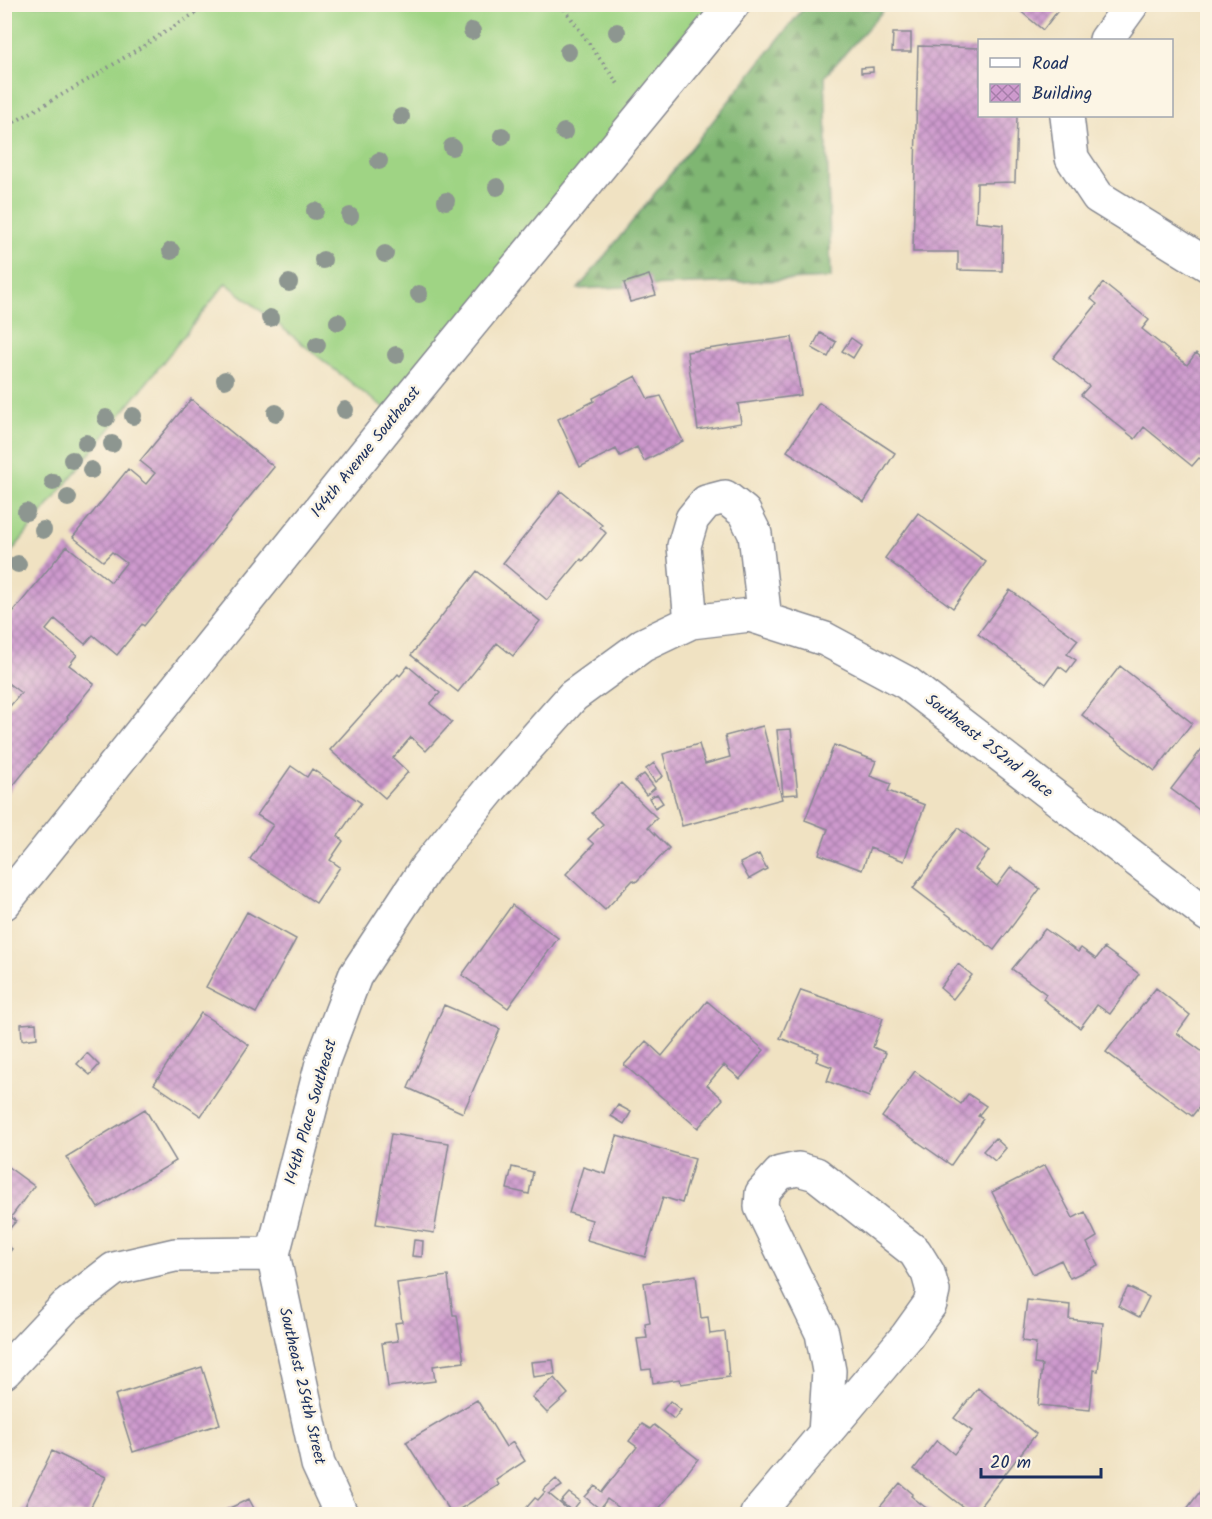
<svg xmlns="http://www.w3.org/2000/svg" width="1212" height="1519" viewBox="0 0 1212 1519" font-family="Kalam,sans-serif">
<defs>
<pattern id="forest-firs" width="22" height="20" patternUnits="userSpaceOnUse" patternTransform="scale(1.5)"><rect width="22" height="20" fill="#7fb672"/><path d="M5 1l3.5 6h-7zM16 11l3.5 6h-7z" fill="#679461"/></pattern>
<pattern id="building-cross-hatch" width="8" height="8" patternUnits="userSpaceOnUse" patternTransform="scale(1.5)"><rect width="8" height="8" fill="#ce9acd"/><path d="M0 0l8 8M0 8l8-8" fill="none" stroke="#a67eaa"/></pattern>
</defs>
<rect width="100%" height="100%" fill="#fcf5e5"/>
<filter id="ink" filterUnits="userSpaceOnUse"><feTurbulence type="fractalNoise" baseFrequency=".0167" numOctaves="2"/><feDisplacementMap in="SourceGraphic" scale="12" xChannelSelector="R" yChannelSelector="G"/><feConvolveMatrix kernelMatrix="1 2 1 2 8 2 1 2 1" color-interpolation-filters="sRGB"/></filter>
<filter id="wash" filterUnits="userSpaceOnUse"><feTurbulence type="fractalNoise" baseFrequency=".008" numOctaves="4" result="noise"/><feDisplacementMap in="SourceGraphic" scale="24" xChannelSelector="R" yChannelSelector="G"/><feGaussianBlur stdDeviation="1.35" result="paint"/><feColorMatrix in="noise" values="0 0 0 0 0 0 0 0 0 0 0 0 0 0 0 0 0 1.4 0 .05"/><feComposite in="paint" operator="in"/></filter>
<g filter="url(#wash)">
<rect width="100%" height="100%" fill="#f0e2c2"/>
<path fill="#9fd484" stroke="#5d8271" stroke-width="1.5" d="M5 5H733L396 415 369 397 226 283 5 560Z"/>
<path fill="url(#forest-firs)" stroke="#4d7268" stroke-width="1.5" d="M806 5H888L825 76 831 278 578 289Z"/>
<g id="blocks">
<path fill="url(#building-cross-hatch)" d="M1012 4H1063L1043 30Z
M893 33H911V52H892Z
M918 46 980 48V116H1017L1015 182 977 183 976 222 1003 225 1002 271 958 270V252H913Z
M873 67V72L861 73V68Z
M649 275 656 295 630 302 624 283Z
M1103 283 1149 320 1142 329 1187 365 1196 353 1208 363V464L1199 458 1192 466 1144 427 1135 439 1081 395 1089 386 1053 358 1097 304 1091 299Z
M820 333 836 342 828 357 812 348Z
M792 337 801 395 738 404 741 423 698 430 687 352Z
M851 338 861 345 853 358 842 351Z
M636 376 648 399 661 396 683 441 644 461 637 447 620 456 616 449 580 467 558 419 594 401 593 398Z
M191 399 274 467 144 626 142 624 117 655 93 635 85 644 55 619 46 630 77 655 69 665 94 684 67 717 68 718 4 797V709L6 711 21 693 4 680V623L67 546 111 582 126 563 112 552 103 561 73 537 128 469 146 484 155 473 140 461Z
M819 403 895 453 864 502 787 451Z
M561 491 602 525 600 527 606 533 583 561 581 559 547 600 503 563Z
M918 513 986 562 953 608 885 558Z
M477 571 540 621 513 656 497 643 458 692 411 655Z
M1010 590 1078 640 1067 654 1076 660 1067 672 1059 666 1046 684 978 634Z
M408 666 440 693 430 704 452 722 426 751 411 737 393 758 408 772 385 798 330 750 398 674 400 676Z
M1120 666 1192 723 1155 771 1082 715Z
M763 726 782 799 682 826 663 754 699 744 705 764 730 757 725 736Z
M791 729 798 794 783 795 777 730Z
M1208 741V813L1206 815 1171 789Z
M834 745 876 761 870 776 891 784 888 791 925 805 904 861 870 848 862 870 819 854 828 829 805 820Z
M654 763 663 776 655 782 646 769Z
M291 766 307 777 312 769 361 803 338 836 343 841 330 860 340 867 316 903 250 859 273 825 257 815Z
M644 774 655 788 646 795 635 781Z
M621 783 657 818 648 827 669 848 636 882 633 880 605 910 566 874 594 844 588 839 603 824 592 813Z
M657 794 663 803 655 808 649 798Z
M958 828 989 851 975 869 997 886 1011 867 1040 889 994 950 913 888Z
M759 854 767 869 749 879 740 863Z
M512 905 558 938 508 1008 462 975Z
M247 912 296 939 256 1013 206 987Z
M1045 929 1078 952 1081 948 1096 959 1104 948 1139 974 1110 1014 1097 1005 1080 1028 1043 999 1046 994 1012 969Z
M958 964 972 975 953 999 940 988Z
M1156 988 1190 1015 1177 1033 1208 1056V1096L1192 1116 1106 1052Z
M801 990 883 1018 873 1047 886 1053 869 1097 827 1081 832 1067 816 1061 819 1053 780 1038Z
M707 1001 764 1050 740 1079 724 1065 707 1085 723 1099 698 1128 624 1065 646 1041 662 1056Z
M444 1005 500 1029 463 1113 408 1088Z
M201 1013 249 1045 201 1116 154 1084Z
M36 1023 37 1038 22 1040 21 1024Z
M87 1053 99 1065 90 1075 77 1064Z
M915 1071 961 1104 968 1094 986 1106 978 1116 983 1119 951 1165 882 1117Z
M618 1105 631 1112 624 1124 611 1116Z
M145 1109 176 1161 98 1208 66 1157Z
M391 1134 449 1143 434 1233 376 1224Z
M617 1136 695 1159 682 1203 663 1197 645 1257 587 1240 592 1220 569 1213 583 1167 606 1174Z
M995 1138 1006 1148 995 1161 983 1151Z
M4 1164 34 1186 11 1217 16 1221 4 1235Z
M1045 1165 1073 1218 1085 1212 1097 1237 1087 1243 1098 1265 1070 1278 1061 1260 1033 1274 992 1192Z
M512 1167 533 1172 529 1194 507 1189Z
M414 1240 423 1241 422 1257 412 1256Z
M4 1243 12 1249 4 1259Z
M696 1275 701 1318 708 1317 710 1334 725 1332 729 1377 681 1384 680 1379 653 1383 651 1369 642 1370 637 1339 647 1338 645 1324 650 1323 644 1283Z
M448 1276 453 1315H457L464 1362 433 1366 435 1381 388 1387 382 1343 398 1341 395 1323 402 1322 397 1283Z
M1128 1287 1149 1297 1139 1317 1118 1306Z
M1027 1300 1070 1305 1069 1319 1103 1323 1098 1371 1094 1370 1090 1410 1038 1405 1042 1365 1034 1364 1036 1343 1022 1341Z
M553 1360 555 1374 533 1377 531 1362Z
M202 1367 220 1424 133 1452 115 1395Z
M554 1378 568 1394 547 1413 532 1397Z
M978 1388 1036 1434 974 1514H972L914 1469 937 1440 954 1454 972 1431 954 1418Z
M477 1400 506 1447 513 1442 525 1461 496 1480 499 1485 452 1514 406 1442Z
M670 1401 681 1410 674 1419 663 1410Z
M642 1424 650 1429 654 1425 698 1459 655 1514H628L607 1499 600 1509 585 1497 595 1486 602 1492 637 1447 629 1441Z
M52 1451 106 1477 87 1514H21Z
M556 1479 562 1486 549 1494 573 1514H521L535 1498 538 1500 545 1492 543 1490Z
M1208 1481V1514H1183Z
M900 1483 913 1494 911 1496 934 1514H874Z
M569 1493 580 1501 572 1511 561 1502Z
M249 1499 257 1514H217Z"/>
</g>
</g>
<g filter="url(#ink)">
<use href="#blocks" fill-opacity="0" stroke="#868890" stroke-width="1.5"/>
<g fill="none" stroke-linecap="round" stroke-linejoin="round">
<defs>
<path id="minor" d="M1106 40 1132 4
M1067 116 1072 158 1098 197 1208 265
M691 622 684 546 692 519 706 502 725 497 744 512 755 534 765 620
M4 903 396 415 733 4
M4 1372 66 1306 114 1269 175 1255 273 1254
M341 1514 318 1464 273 1254 322 1063 355 976 426 868 491 788 573 696 643 645 691 622 750 615 825 639 907 683 1208 915
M757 1514 907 1336 930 1304 933 1291 928 1273 915 1252 816 1174 798 1169 780 1173 762 1193 761 1207 822 1333 829 1371 825 1434"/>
</defs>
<use href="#minor" stroke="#868890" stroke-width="36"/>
<path stroke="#868890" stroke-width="4" stroke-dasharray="1.5 4.5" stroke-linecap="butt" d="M561 4 618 84
M4 128 98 74 210 4"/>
<use href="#minor" stroke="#fff" stroke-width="33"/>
</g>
<g fill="#8d9690">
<circle cx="472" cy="31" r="9"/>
<circle cx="617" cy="32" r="9"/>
<circle cx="568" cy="52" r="9"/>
<circle cx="401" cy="117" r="9"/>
<circle cx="564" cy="132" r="9"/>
<circle cx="502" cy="136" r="9"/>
<circle cx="452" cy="147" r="9"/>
<circle cx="379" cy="161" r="9"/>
<circle cx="497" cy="187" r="9"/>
<circle cx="446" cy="201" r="9"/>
<circle cx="315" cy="211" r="9"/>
<circle cx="350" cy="216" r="9"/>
<circle cx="171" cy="251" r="9"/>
<circle cx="385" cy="254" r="9"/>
<circle cx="323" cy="260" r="9"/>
<circle cx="289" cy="283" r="9"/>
<circle cx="419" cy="294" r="9"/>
<circle cx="270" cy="318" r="9"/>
<circle cx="338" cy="322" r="9"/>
<circle cx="317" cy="345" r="9"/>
<circle cx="396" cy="355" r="9"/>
<circle cx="225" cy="380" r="9"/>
<circle cx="345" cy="410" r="9"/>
<circle cx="276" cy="413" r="9"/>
<circle cx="133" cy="416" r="9"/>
<circle cx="106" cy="418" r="9"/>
<circle cx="86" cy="443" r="9"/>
<circle cx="112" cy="444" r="9"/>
<circle cx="72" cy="460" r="9"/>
<circle cx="91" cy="470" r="9"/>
<circle cx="53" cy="482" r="9"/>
<circle cx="68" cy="498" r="9"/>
<circle cx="26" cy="512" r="9"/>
<circle cx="43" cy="530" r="9"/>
<circle cx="18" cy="564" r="9"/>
</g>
</g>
<g text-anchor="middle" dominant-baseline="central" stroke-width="5" stroke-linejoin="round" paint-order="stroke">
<g font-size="16" fill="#1b2f5e" stroke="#fcf5e5">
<text transform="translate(366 452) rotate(-51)">144th Avenue Southeast</text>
<text transform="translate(989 746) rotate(38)">Southeast 252nd Place</text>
<text transform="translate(311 1112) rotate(-74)">144th Place Southeast</text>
<text transform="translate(302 1386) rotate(77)">Southeast 254th Street</text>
</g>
</g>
<rect width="1212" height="1519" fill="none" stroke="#fcf5e5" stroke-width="24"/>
<rect x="978" y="39" width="195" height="78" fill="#fcf5e5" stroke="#a2a6af" stroke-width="1.5"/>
<rect x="990" y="58" width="30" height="9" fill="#ffffff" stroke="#a2a6af" stroke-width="1.5"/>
<text x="1032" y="69" font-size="18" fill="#1b2f5e">Road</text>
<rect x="990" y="84" width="30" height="18" fill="url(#building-cross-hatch)" stroke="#a2a6af" stroke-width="1.5"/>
<text x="1032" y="99" font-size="18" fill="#1b2f5e">Building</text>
<path d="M981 1468v9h120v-9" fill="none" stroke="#1b2f5e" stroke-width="3"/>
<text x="990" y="1468" font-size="18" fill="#1b2f5e" stroke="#fcf5e5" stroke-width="4.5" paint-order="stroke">20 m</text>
</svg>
